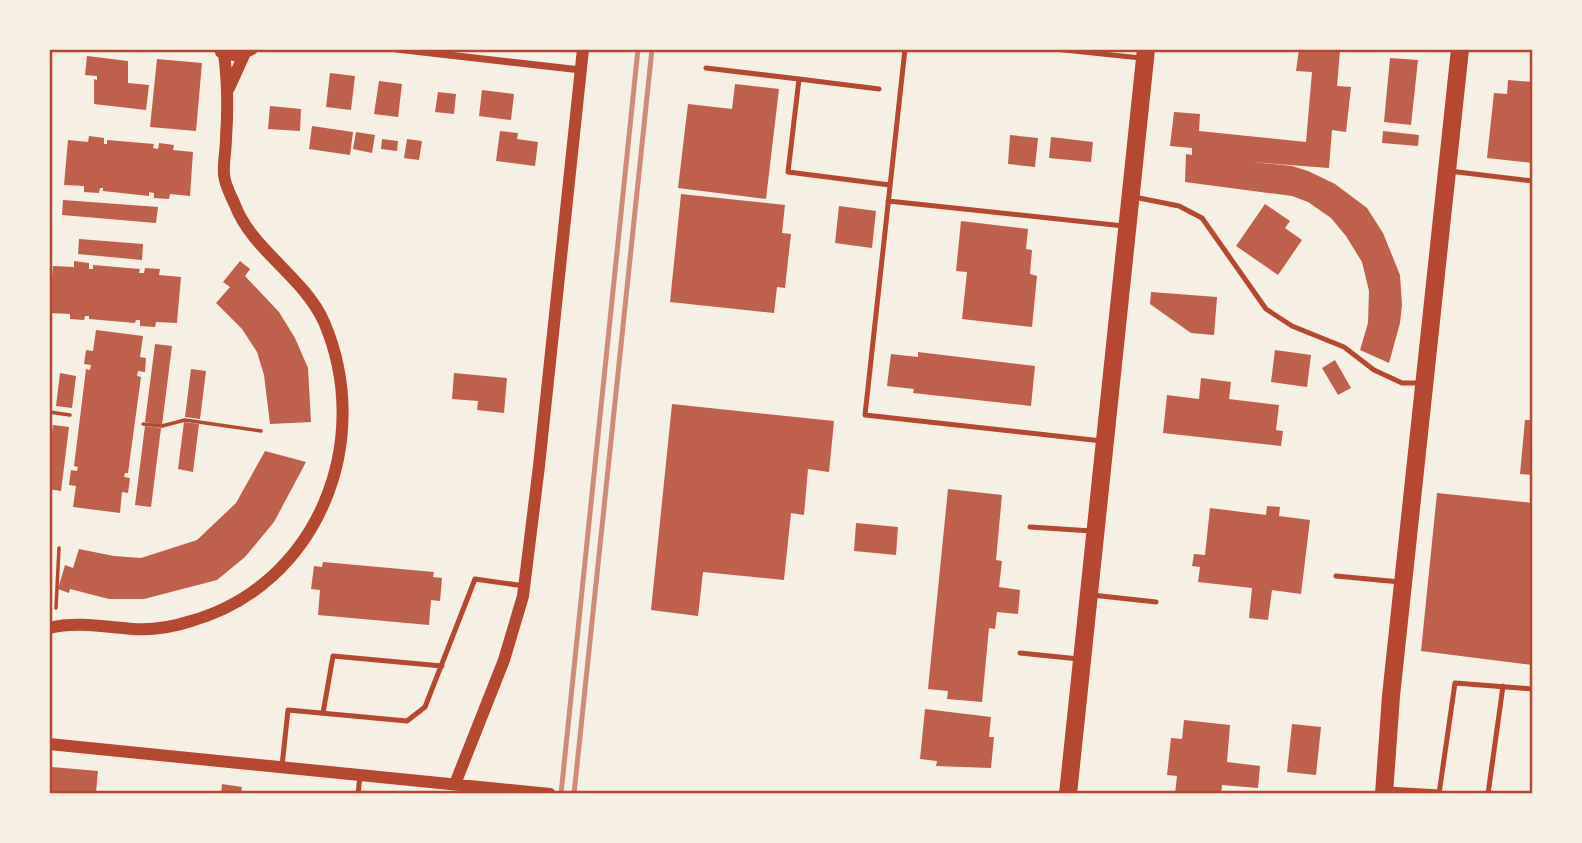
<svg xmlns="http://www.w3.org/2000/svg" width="1582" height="843" viewBox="0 0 1582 843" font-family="'Fira Sans',sans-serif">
<rect width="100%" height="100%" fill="#f6efe4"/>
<path fill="#bf614a" d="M1299 49 1340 51 1337 86 1351 87 1346 132 1332 130 1329 168 1252 162 1292 166 1308 171 1335 184 1367 208 1383 233 1400 275 1402 305 1400 323 1389 363 1360 350 1368 323 1369 291 1362 262 1346 236 1331 218 1308 202 1292 196 1185 182 1186 154 1192 155V148L1170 146 1174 112 1200 114 1199 131 1306 142 1312 72 1296 71Z
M87 56 128 61V83L149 85 146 110 94 104V79L97 80V76L85 75Z
M1390 58 1418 60 1411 125 1384 122Z
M157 59 202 63 196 131 150 127Z
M330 73 355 76 351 110 326 107Z
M1508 80 1533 82V163L1487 158 1494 93 1507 94Z
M379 81 402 84 398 117 374 114Z
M735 84 779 89 766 199 678 188 688 104 732 109Z
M482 90 514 94 511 120 479 116Z
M438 92 456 94 454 114 435 112Z
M270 106 301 109 300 131 268 129Z
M312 126 353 132 350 155 309 149Z
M500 131 518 133 517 139 538 142 535 166 496 161Z
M1383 131 1419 135 1418 146 1382 143Z
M356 132 375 135 372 153 353 149Z
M1010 135 1038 138 1035 167 1008 164Z
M89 136 104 138V144H107V140L154 144 153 148 158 149 159 143 174 145 173 150 193 152 190 196 170 194 169 199 154 198V193L149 192V196L103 191V188H100L99 193 84 192V186L64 185 68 140 88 142Z
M1051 137 1093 142 1091 162 1049 158Z
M382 139 398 141 397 151 381 149Z
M407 139 422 141 419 160 404 158Z
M681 194 785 205 782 233 791 234 785 288 777 287 774 313 670 302Z
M63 200 158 207 156 223 62 215Z
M1265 204 1290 221 1285 228 1302 240 1278 275 1236 246Z
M839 206 876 211 872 248 835 243Z
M961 221 1028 229 1026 249 1032 250 1030 274 1037 276 1032 327 962 319 967 272 956 271Z
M79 239 143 244 142 260 78 254Z
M74 261 89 263V269H93V265L140 269 139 273H144L145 268 160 269 159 275 181 277 177 323 156 322 155 327 140 326V320H136L135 323 89 319V316H85L84 320 70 319V314L49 313 53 266 74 267Z
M240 261 250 269 245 276 279 312 295 338 308 368 311 422 270 424 264 375 257 352 242 329 216 303 230 287 223 282Z
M1151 292 1217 297 1214 335 1191 333 1150 304Z
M96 330 143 336 140 357 146 358 145 372 138 371 137 376 141 377 128 473H125L124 477 130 478 128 493 122 492 120 513 73 507 76 486 69 485 71 470 77 471 78 467 74 466 86 369 90 370 91 365 84 364 86 350 93 351Z
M155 344 172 346 162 425 145 422Z
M1275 350 1311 355 1307 387 1271 382Z
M918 352 1035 366 1031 406 913 393 914 389 887 386 891 354 918 357Z
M1335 360 1351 388 1338 395 1322 368Z
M191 369 206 371 200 419 185 417Z
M60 373 76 376 72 408 56 406Z
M454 373 507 378 504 413 477 410 478 401 452 399Z
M1201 378 1231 382 1229 399 1279 405 1276 430 1283 431 1281 446 1163 433 1167 395 1199 399Z
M672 404 834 421 829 472 808 469 804 515 791 513 784 580 703 572 698 616 651 610Z
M1525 420H1533V475L1520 474Z
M184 422 199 424 193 472 178 469Z
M53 425 69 427 61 491 49 489V456Z
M145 426 161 428 151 507 135 505Z
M265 451 306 462 274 522 245 557 217 580 144 599H109L70 589 69 593 58 589 65 565 73 568 79 549 114 556 141 558 197 540 236 503Z
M948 489 1002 495 996 560 1002 561 999 587 1020 590 1018 614 997 612 995 629 989 628 982 702 947 699 948 691 928 689Z
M1437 493 1533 503V665L1421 651Z
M1267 506 1280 507 1279 516 1310 520 1301 594 1272 590 1268 620 1249 618 1252 588 1198 582 1200 567 1192 566 1194 554 1205 555 1210 508 1266 515Z
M856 523 898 527 896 555 854 551Z
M323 562 434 572 433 577 442 578 440 601 431 600 429 625 318 615 320 590 311 589 314 566 322 567Z
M925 709 991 717 989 737H994L991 768 936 766 937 761 920 759Z
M1184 720 1230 725 1227 762 1260 766 1258 788 1222 785 1221 794H1175L1177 776 1167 775 1171 738 1182 739Z
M1292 724 1321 727 1316 775 1287 772Z
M52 767 98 771 96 792H102V794H49V774H52Z
M222 784 242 787 241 794H221Z"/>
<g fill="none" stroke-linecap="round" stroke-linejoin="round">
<path stroke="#b5482f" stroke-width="3.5" d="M49 412 70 415
M143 424 162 426 185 420 261 431
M56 608 59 548"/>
<path stroke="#b5482f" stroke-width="5" d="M905 49 865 415 1102 441
M1054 49 1141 58
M706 68 799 79
M879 89 799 79 788 172 890 185
M1449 171 1533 181
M1134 197 1179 206 1202 218 1266 309 1292 326 1344 347 1374 370 1402 383H1421
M888 201 1124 226
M1030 527 1092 531
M1336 576 1400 582
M1092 595 1156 602
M1020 653 1079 659
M323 713 333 656 442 666
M282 766 288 710 407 721 425 707 475 579 525 586
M1387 789 1440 792
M358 794 360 776
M1439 794 1455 683 1533 689
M1488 794 1503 686"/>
<path stroke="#b5482f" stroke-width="7" d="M396 49 581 70"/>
<path stroke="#b5482f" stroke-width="12" d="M221 52 238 56 252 49
M229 88 244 55
M49 628C76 621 106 627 133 629 152 630 173 627 191 621 318 585 375 441 324 322 304 277 252 250 235 205 231 196 225 185 224 175 223 163 226 150 226 138 228 109 228 83 224 54
M49 744 550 794
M455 784 504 660 523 596 539 466 583 49"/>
<path stroke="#b5482f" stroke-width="18" d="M1068 794 1146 49
M1384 794 1391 696 1460 49"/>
<path stroke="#cf8b77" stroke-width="5" d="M561 794 638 49
M574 794 652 49"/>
</g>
<rect width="1582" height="843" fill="none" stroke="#f6efe4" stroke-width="102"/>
<rect x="51" y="51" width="1480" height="741" fill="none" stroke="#b5482f" stroke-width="2.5"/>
</svg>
